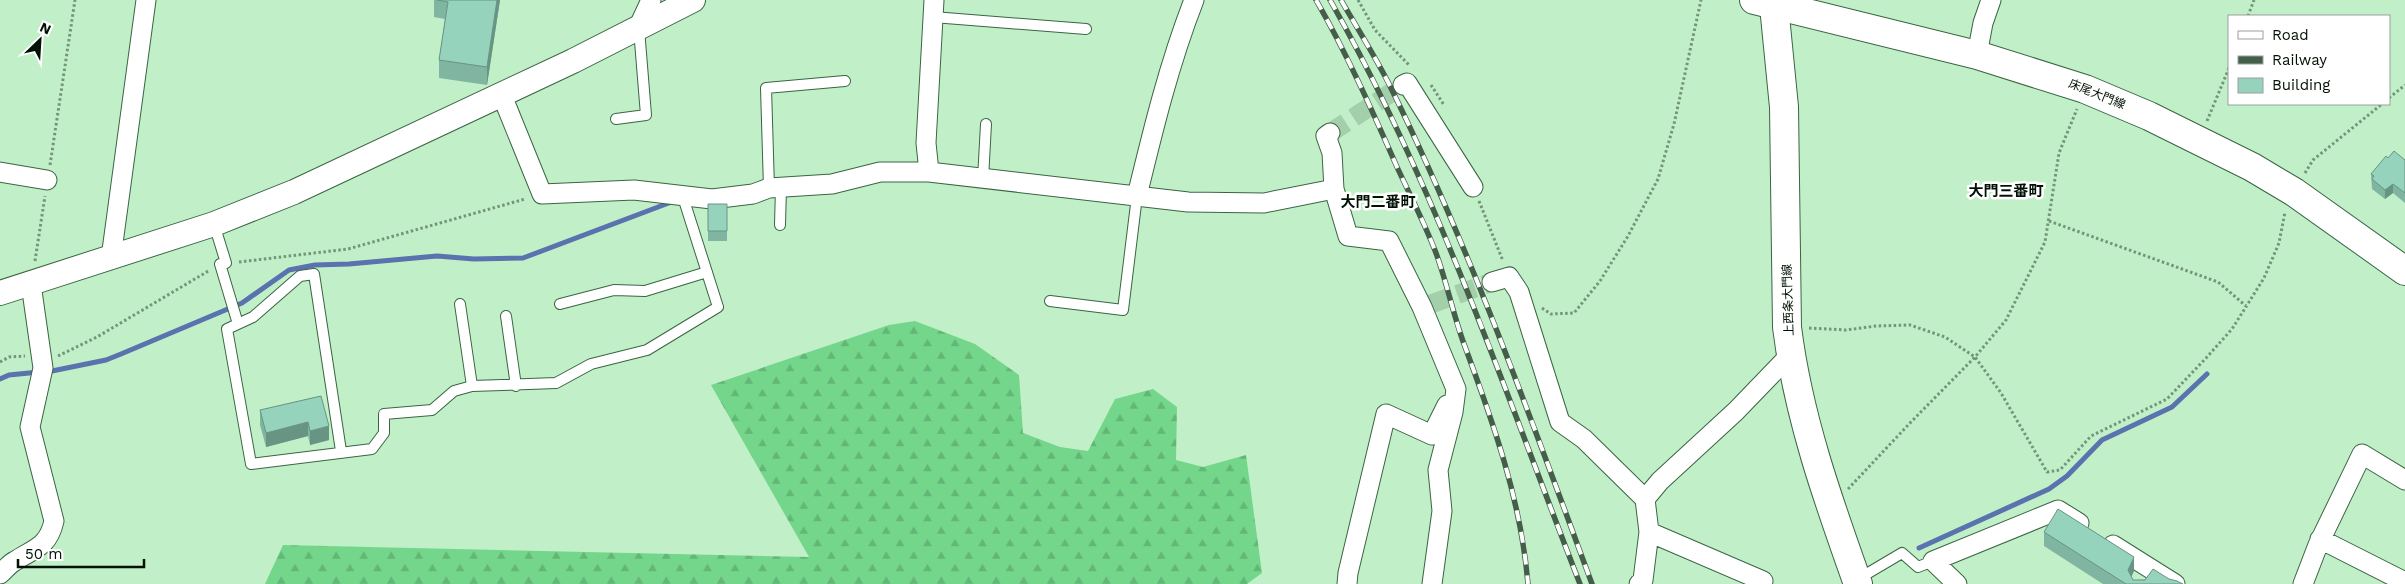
<svg xmlns="http://www.w3.org/2000/svg" width="2405" height="584" viewBox="0 0 2405 584" font-family="'Work Sans','Noto Sans JP',sans-serif">
<defs>
<pattern id="forest-firs" width="22" height="20" patternUnits="userSpaceOnUse" patternTransform="scale(1.25)"><rect width="22" height="20" fill="#74d68a"/><path d="M5 1l3.5 6h-7zM16 11l3.5 6h-7z" fill="#63b776"/></pattern>
</defs>
<rect width="100%" height="100%" fill="#c1f0c8"/>
<path fill="url(#forest-firs)" d="M915 321 975 344 1019 375 1023 433 1060 447 1088 451 1115 399 1153 389 1177 407 1176 460 1203 467 1246 455 1262 573 1247 584H265L283 545 809 557 711 385 889 325Z"/>
<g fill="none" stroke-linecap="round" stroke-linejoin="round">
<path stroke="#5a72ad" stroke-width="5" d="M47 372 106 360 121 354 242 303 289 270 315 265 349 264 437 256 474 259 523 258 674 201
M0 379 9 375 39 372
M1919 548 2049 489 2067 476 2102 440 2172 407 2207 374"/>
<path stroke="#a4cfab" stroke-width="19" stroke-dasharray="19 9" stroke-linecap="butt" d="M1330 133 1403 85
M1431 304 1492 282"/>
<defs>
<path id="service" d="M933 17 1086 29
M616 119 646 115 639 29
M983 179 986 124
M769 188 766 88 845 81
M214 224 226 263
M780 225 781 187
M220 264 238 324
M1050 301 1123 310 1137 196
M460 304 472 386
M560 304 614 290 645 291 707 272
M506 316 516 386
M341 451 314 274 300 276 253 317 227 329 251 464 372 449 384 433V414L432 410 454 391 472 386 556 383 591 364 647 350 718 307 682 194
M1858 579 1902 553 1918 567 1933 561"/>
<path id="minor" d="M638 28 651 0
M1977 55 1983 23 1991 0
M1403 85 1407 83 1473 187
M501 93 542 194 634 190 712 199 753 194 769 188 832 184 880 172H929L1188 202 1264 203 1334 189
M1330 133 1326 136 1332 153 1334 189 1348 236 1389 241 1422 307 1456 389 1453 412 1438 470 1442 511 1432 584
M0 172 47 180
M929 172 926 143 934 0
M1137 196C1153 130 1169 64 1194 0
M111 258 146 0
M1492 282 1509 277 1519 292 1560 422 1584 439 1645 499 1649 532 1643 580 1639 584
M1645 499 1660 481 1736 411 1791 354
M1649 532 1763 581 1762 584
M2320 539 2405 582
M2113 545 2175 584
M0 574C5 570 9 564 15 561 35 548 48 547 54 521L30 427 43 368 31 284
M1347 584 1348 573 1386 414 1432 435 1447 405
M1957 584 1933 561 2058 510 2079 523
M2303 584 2318 545 2362 454 2405 480"/>
<path id="tertiary" d="M0 293 214 224 294 192 573 61 693 0"/>
<path id="secondary" d="M1754 0 1977 55 2085 89 2149 116 2252 167 2294 192 2405 271
M1774 6 1784 107 1787 327C1798 416 1828 500 1858 584"/>
</defs>
<use href="#service" stroke="#3a6443" stroke-width="12"/>
<use href="#minor" stroke="#3a6443" stroke-width="21"/>
<use href="#tertiary" stroke="#3a6443" stroke-width="26"/>
<use href="#secondary" stroke="#3a6443" stroke-width="30"/>
<path stroke="#739579" stroke-width="3" stroke-dasharray="2.5 2.5" stroke-linecap="butt" d="M1358 0 1375 30 1410 66
M2248 16 2254 0
M1431 85 1444 105
M2389 98 2405 85
M2207 121 2229 68
M50 165 75 0
M2305 173 2313 160 2382 104
M1479 201 1503 261
M2049 221 2218 282 2246 306
M35 261 45 196
M239 262 348 249 525 199
M1542 308 1551 314 1574 313 1600 281 1628 236 1658 179 1674 124 1701 0
M1809 328 1846 330 1876 326 1910 325 1945 337 1975 357 2001 393 2047 472 2060 470 2091 436 2167 399 2207 357 2232 329 2264 278 2279 243 2285 212
M58 356 97 337 210 270
M0 362 9 357 25 356
M1848 489 1910 423 1975 357 2006 320 2045 242 2059 153 2077 109"/>
<use href="#service" stroke="#fff" stroke-width="10"/>
<use href="#minor" stroke="#fff" stroke-width="19"/>
<use href="#tertiary" stroke="#fff" stroke-width="24"/>
<use href="#secondary" stroke="#fff" stroke-width="28"/>
<defs>
<path id="rail" d="M1316 0C1347 54 1372 110 1397 167 1410 195 1425 224 1436 253 1447 283 1453 314 1464 344 1493 422 1521 500 1528 584
M1330 0C1437 188 1502 384 1580 584
M1341 0C1357 28 1375 56 1390 86 1469 246 1530 416 1592 584"/>
</defs>
<use href="#rail" stroke="#445e49" stroke-width="5.5"/>
<use href="#rail" stroke="#fff" stroke-width="4" stroke-dasharray="11" stroke-linecap="butt"/>
</g>
<path fill="#80b5a2" d="M434 0H500L487 85 439 78V60L445 19 434 17Z
M2388 158 2405 160V203L2393 193 2385 199 2372 189 2371 174Z
M708 204H727V241H708Z
M321 396 329 440 310 445 308 436 266 447 260 425V410Z
M2044 532 2134 571 2131 576 2133 580 2169 579 2183 584H2103L2044 546Z"/>
<path fill="#689484" d="M497 0H500L487 85V67Z
M2393 184V193L2385 199V190Z
M308 422V436L266 447V433Z
M329 426V440L310 445V431Z
M2134 557V571L2128 584V570Z"/>
<path fill="#95d3bc" stroke="#689484" d="M437 0H497L487 67 439 60 448 2Z
M2394 151 2405 160V193L2393 184 2385 190 2372 179 2374 176 2371 174 2386 156 2388 158Z
M708 204H727V231H708Z
M321 396 329 426 310 431 308 422 266 433 260 410Z
M2058 509 2134 557 2128 570 2133 580H2145L2153 569 2169 579 2177 581 2183 584H2126L2044 532Z"/>
<g text-anchor="middle" dominant-baseline="central" stroke-width="5" stroke-linejoin="round" paint-order="stroke">
<g font-size="12" fill="#021105" stroke="#fff">
<text transform="translate(2097 94) rotate(22)">床尾大門線</text>
<text transform="translate(1788 300) rotate(-92)">上西条大門線</text>
</g>
<g font-size="15" font-weight="bold" fill="#021105" stroke="#fff">
<text x="2006" y="191">大門三番町</text>
<text x="1378" y="202">大門二番町</text>
</g>
</g>
<rect x="2228" y="15" width="162" height="90" fill="#ffffff" stroke="#9aa09b"/>
<rect x="2238" y="31" width="25" height="8" fill="#ffffff" stroke="#9aa09b"/>
<text x="2272" y="40" font-size="15" fill="#021105">Road</text>
<rect x="2238" y="56" width="25" height="8" fill="#445e49" stroke="#9aa09b"/>
<text x="2272" y="65" font-size="15" fill="#021105">Railway</text>
<rect x="2238" y="78" width="25" height="15" fill="#95d3bc" stroke="#9aa09b"/>
<text x="2272" y="90" font-size="15" fill="#021105">Building</text>
<g transform="translate(40 40) rotate(25)" stroke="#ffffff" stroke-width="4" paint-order="stroke">
<path d="M0-4L9 19L0 12L-9 19Z" fill="#021105"/>
<text y="-8" font-size="14" font-weight="bold" text-anchor="middle" fill="#021105">N</text>
</g>
<path d="M18 559v8h126v-8" fill="none" stroke="#021105" stroke-width="2.5"/>
<text x="25" y="559" font-size="15" fill="#021105" stroke="#ffffff" stroke-width="4" paint-order="stroke">50 m</text>
</svg>
